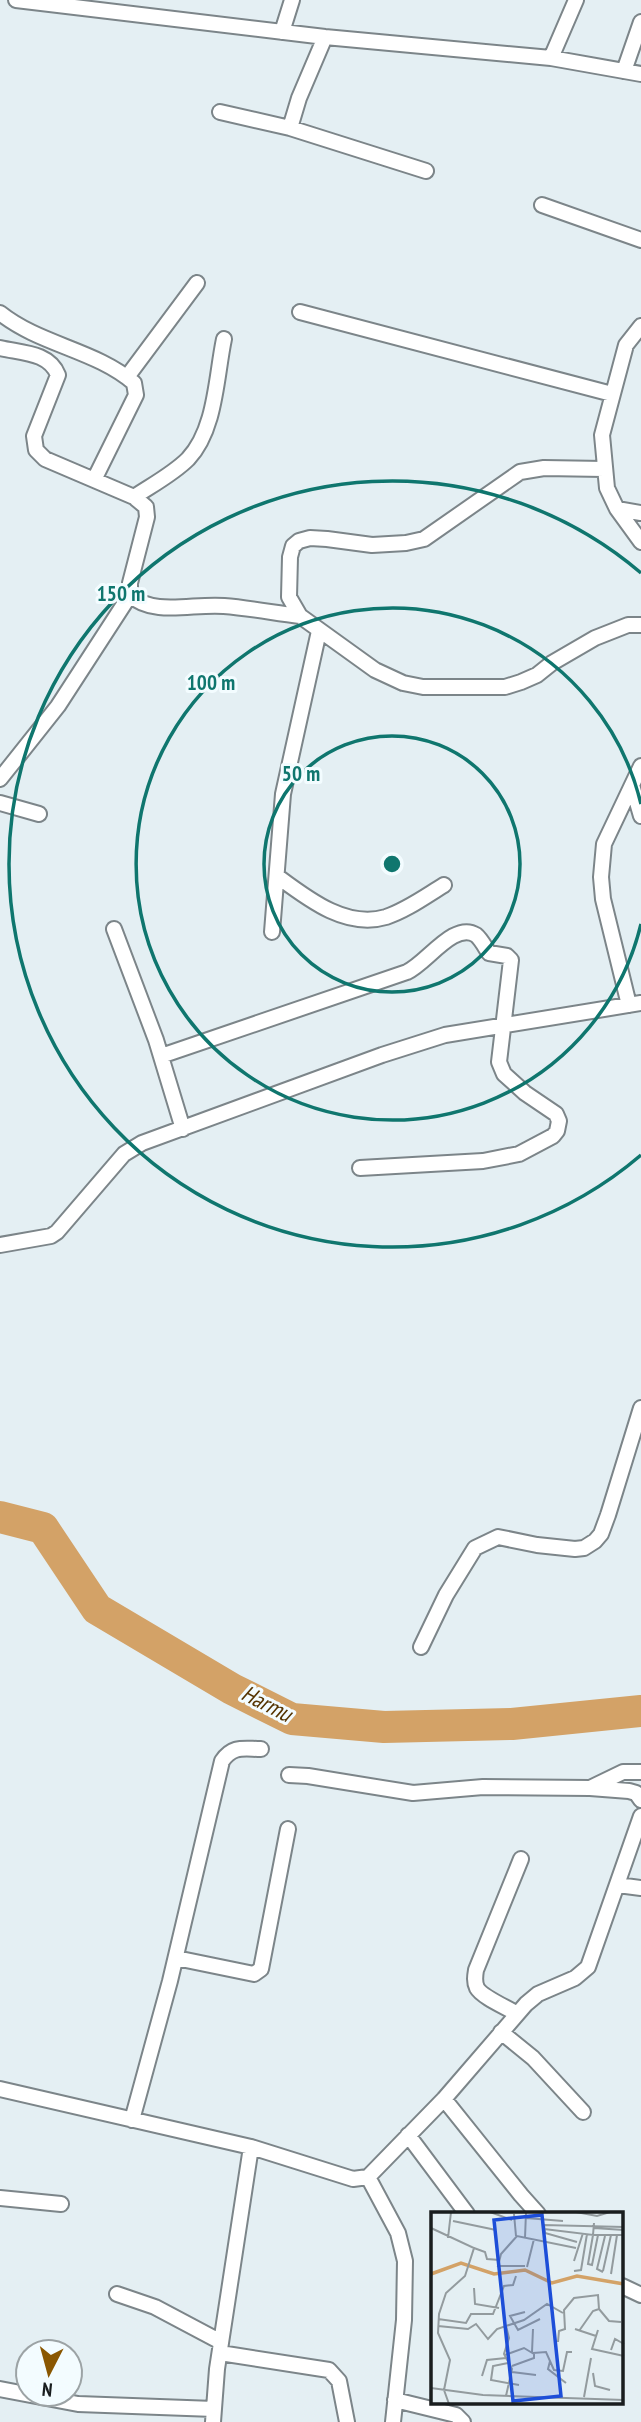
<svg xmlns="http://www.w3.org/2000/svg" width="641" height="2422" viewBox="0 0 641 2422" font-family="'PT Sans Narrow',sans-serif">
<rect width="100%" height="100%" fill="#e4eff3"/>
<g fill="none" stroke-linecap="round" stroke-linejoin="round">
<path stroke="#d3a267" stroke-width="32" d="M0 1517 43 1528 97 1609 232 1689 292 1719 384 1727 512 1724 641 1711"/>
<defs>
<path id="street" d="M16 0 325 37 551 58 641 74
M282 32 292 0
M551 58 576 0
M624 71 641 22
M220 112 290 128 426 171
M290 128 299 98 325 37
M542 205 641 240
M300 312 612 394
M0 313C40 345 96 350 134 383L136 395 94 480
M641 326 626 345 602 435 607 488 617 509 641 542
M0 348C21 353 49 352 58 375L34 436 36 450 45 459 134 497 146 507 147 517 130 583V595C154 617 194 603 224 606 249 608 275 613 300 616
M127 377 197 283
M604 469 544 468 520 472 424 539 406 543 372 545 327 539 310 538 299 541 293 546 290 557 289 597 300 616 375 670 403 683 423 687H505L521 682 537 675 552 663 595 638 628 625H641
M134 497C152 485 173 474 188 459 216 429 216 377 224 339
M617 509 641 513
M0 779 58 706 130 595
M632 785 641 816
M0 803 39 814
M277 876C308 899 346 929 386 917 407 910 426 896 444 885
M114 929 156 1040 183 1129
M272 932 283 794 319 631
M629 1005 603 899 601 877 604 844 641 766
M161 1056 407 972C427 963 454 921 476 935 481 939 485 947 489 953L507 956 511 960 499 1062 504 1074 525 1093 556 1114 559 1121 557 1131 553 1136 519 1154 483 1161 360 1168
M0 1245 51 1236 57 1232 124 1154 142 1143 382 1055 445 1035 641 1003
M421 1647 446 1595 475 1548 498 1537 537 1545 575 1549 584 1548 595 1541 601 1534 608 1515 641 1408
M289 1775 308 1776 413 1793 483 1787 590 1788 629 1791 636 1793 641 1800
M590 1788 623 1772H641
M618 1885 641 1888
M176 1958 254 1974 261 1969 288 1829
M517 2014C508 2008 482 1997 477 1988 474 1982 475 1976 476 1970L521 1859
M501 2032 533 2058 583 2112
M0 2089 251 2147 353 2179 368 2177 444 2099 526 2004 538 1994 575 1978 588 1967 641 1816
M444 2099 521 2195 538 2214
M132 2120 170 1981 222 1761C233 1745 244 1749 261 1749
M408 2135 467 2214
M368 2177 398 2233 405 2261 404 2320 393 2422
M0 2198 61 2204
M622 2286 641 2295
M117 2294 155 2307 221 2342
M220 2353 329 2370 339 2381 347 2422
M0 2389 78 2404 214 2409
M395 2400 456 2415 463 2422
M213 2422 217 2369 251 2147"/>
</defs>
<use href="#street" stroke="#7c8589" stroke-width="18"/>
<use href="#street" stroke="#fff" stroke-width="14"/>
</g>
<g fill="none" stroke="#0f766e" stroke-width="3.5">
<circle cx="392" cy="864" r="128"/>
<path d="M641 924A256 256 0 1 1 641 804"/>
<path d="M641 1155A383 383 0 1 1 641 573"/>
</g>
<g text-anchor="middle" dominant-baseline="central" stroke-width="6" stroke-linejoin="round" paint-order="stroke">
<g font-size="23" font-style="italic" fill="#553402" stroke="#f3fcff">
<text transform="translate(267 1703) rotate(27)">Harmu</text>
</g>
</g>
<g transform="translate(431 2212)">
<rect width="192" height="192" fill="#e4eff3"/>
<path fill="none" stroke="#d3a267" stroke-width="3.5" d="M0 62 30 51 63 62 94 58 121 71 146 64 193 72"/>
<path fill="none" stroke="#939b9e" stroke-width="2" d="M59 0 81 8M145 0 166 4 179 0M83 2 85 24M95 6 132 9M22 9 65 18M0 16 43 36 34 64 15 81 8 102 7 121 19 148 13 178 18 192M163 16 193 18M113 17 162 23 163 11M167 23 161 53 157 52 162 23H193M17 26 20 0M94 26 95 0M146 30 114 21 113 13 193 15M43 36 54 40 56 47 69 48M143 49 152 21M94 54H67L70 42 86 24 145 36M96 55 103 27M143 59 150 58 156 22M172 59 180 23M172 60 166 57 174 24M180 62 186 23M43 76 44 92 68 96M94 100 79 104 87 118 109 107M7 107 35 111 40 102H62L73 74 82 73 85 64M7 114 37 117 45 112 57 127 66 117 93 108 116 92 132 101M75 114 78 126 73 142 81 157 75 184M144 117 165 124M167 118 161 137 193 144M148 119 162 99 168 97M127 130 128 119 134 117 133 98 143 86 167 83 168 97 178 109 190 110M180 138 184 127 193 132M101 140 102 117M102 141 115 140 123 158 132 159 136 140H141M74 143 93 136 103 142V146L81 154M119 149 117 157 135 171M77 151 62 154 60 168 88 173M81 160 105 163M162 161 164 174 179 178M51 164 56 148 75 146M0 176 52 183 193 188M153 185 160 146"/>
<path fill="#1d4ed8" fill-opacity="0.15" stroke="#1d4ed8" stroke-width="3.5" d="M111 3 130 184 82 189 63 8Z"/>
<rect width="192" height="192" fill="none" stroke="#191d1e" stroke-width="3.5"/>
</g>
<circle cx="392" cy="864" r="10" fill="#0f766e" stroke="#f3fcff" stroke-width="3.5"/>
<g font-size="21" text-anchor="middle" font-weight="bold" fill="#0f766e" stroke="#f3fcff" stroke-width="6" stroke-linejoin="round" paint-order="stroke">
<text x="121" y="601">150 m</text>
<text x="211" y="690">100 m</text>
<text x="301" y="781">50 m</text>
</g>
<g transform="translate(49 2373) rotate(186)"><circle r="33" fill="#f3fcff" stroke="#9ca3a5" stroke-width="2"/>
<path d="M0-5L12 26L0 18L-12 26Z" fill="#8a5701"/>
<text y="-10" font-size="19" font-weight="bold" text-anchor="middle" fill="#191d1e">N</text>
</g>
</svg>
